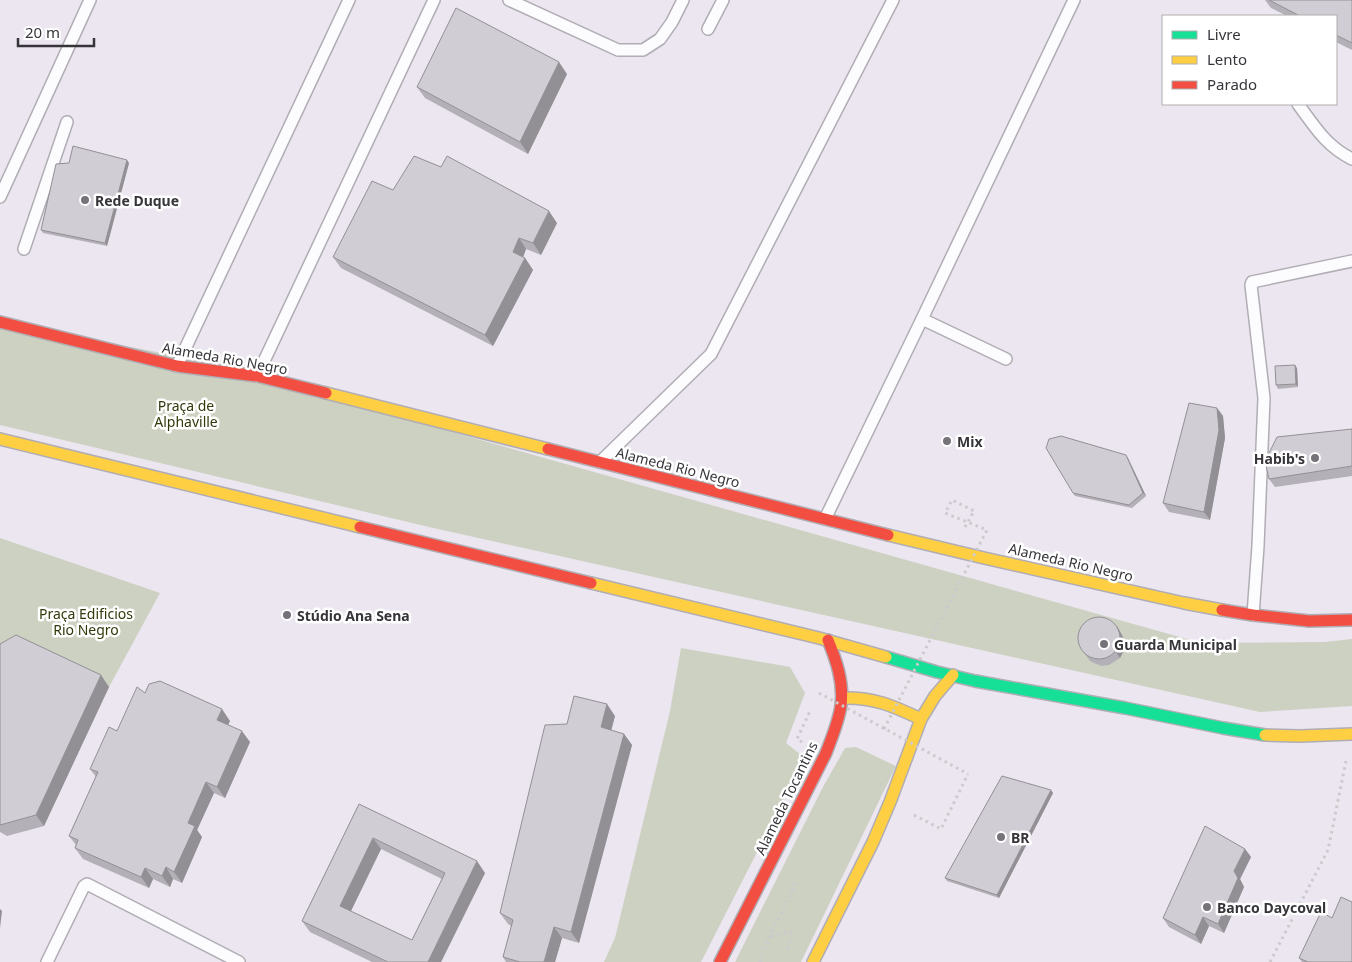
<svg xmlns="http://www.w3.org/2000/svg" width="1352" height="962" viewBox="0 0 1352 962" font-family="'Noto Sans',sans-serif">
<rect width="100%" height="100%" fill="#ebe6f0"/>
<path fill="#cdd1c1" d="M0 322 193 359 1201 643 1325 642 1352 639V706L1260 712 429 527 0 425Z
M0 538 160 593 109 687 0 658Z
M681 648 790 667 805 693 786 743 805 758 701 962H604L615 938 670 711Z
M856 747 896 766 801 962H735L823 787 845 748Z"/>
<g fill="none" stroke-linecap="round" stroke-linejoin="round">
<defs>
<path id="lane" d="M509 0 618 50H643L660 39 672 22 683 0
M708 29 723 0
M1298 104C1315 127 1326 146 1352 159
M0 197 90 0
M24 249 67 122
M922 319 1006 359
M177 366 349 0
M257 376 434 0
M600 462 711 354 893 0
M825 519 922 319 1074 0
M1253 615 1258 546 1264 398 1251 285 1252 282 1352 261
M47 962 84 886 87 884 239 962"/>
<path id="fast" d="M886 657 937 672 975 681 1125 708 1223 728 1265 735"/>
<path id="slow" d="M326 393 548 449
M0 439 360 527
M888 535 984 558 1184 603 1222 610
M591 583 819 638 886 657
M842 698C874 697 893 706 921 719
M1265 735 1300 736 1352 734
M813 962 873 842 890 802 921 719 935 696 953 675"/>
<path id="jam" d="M0 322 177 366 257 376 326 393
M548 449 888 535
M360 527 591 583
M1222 610 1253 615 1309 621 1352 620
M720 962 826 753C832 737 839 721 841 705 844 682 836 660 828 640"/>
</defs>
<use href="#lane" stroke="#b0adb4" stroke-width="14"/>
<use href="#fast" stroke="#b0adb4" stroke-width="14"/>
<use href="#slow" stroke="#b0adb4" stroke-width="14"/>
<use href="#jam" stroke="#b0adb4" stroke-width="14"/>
<path stroke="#cccacc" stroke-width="3" stroke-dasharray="2.5 4" stroke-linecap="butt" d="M965 527 974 511
M802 742 797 739 811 709
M914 815 941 829 968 774
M771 936 793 931 788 949
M760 962 770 936 795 885 793 878
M1270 962 1328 850 1346 761"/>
<use href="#lane" stroke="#fcfbfd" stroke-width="11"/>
<use href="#fast" stroke="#16e098" stroke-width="11"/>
<use href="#slow" stroke="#ffcf43" stroke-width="11"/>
<use href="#jam" stroke="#f24e42" stroke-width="11"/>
<path stroke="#cccacc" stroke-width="3" stroke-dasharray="2.5 4" stroke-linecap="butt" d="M819 693 968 774
M884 729 987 530 945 513 952 500 974 511"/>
</g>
<path fill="#b4b0b7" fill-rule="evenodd" d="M1265 0H1352V50L1336 42V16H1287L1271 8Z
M567 74 528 154 425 98 417 87Z
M129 163 107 246 43 233 41 230Z
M393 190 557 223 541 255 526 249 523 257 525 258 533 270 493 346 341 268 333 257Z
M1297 368 1298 387 1278 389 1276 385Z
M1217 408 1223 416 1225 438 1210 520 1169 512 1163 503Z
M1352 429V476L1275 487 1269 479Z
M1126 455 1146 496 1132 508 1075 496 1073 493Z
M1117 626 1124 639 1123 652 1120 658 1109 665 1102 666 1096 664 1090 661 1082 650Z
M0 644 109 687 44 826 7 836 0 832Z
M145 693 230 721 228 724 250 742 225 798 214 793 197 830 202 837 182 883 173 879 170 887 153 879 149 888 83 859 75 848 76 845 69 836 96 777 90 769Z
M615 716 611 730 624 734 632 745 579 943 562 938 555 962H506L503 957 511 926 508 924 500 913Z
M1051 790 1053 793 999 898 947 881 945 878Z
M359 804 485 873 441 962H372L310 932 302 921ZM381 849 442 879 412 940 351 911Z
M1245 849 1251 857 1240 879 1244 887 1224 933 1209 926 1201 944 1169 927 1163 918Z
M1332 918 1352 962H1302L1299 958Z"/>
<path fill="#929095" d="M559 62 567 74 528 154 520 142Z
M127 160 129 163 107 246 105 243Z
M549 211 557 223 541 255 533 243Z
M519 238 526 249 521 263 513 252Z
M525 258 533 270 493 346 485 335Z
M1295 365 1297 368 1298 387 1296 384Z
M1217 408 1223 416 1225 438 1210 520 1204 512Z
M1126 455 1128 458 1146 496 1143 493Z
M1117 626 1124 639 1123 652 1120 658 1116 652Z
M101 675 109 687 44 826 36 815Z
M607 704 615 716 609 739 601 727Z
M222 709 230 721 225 731 217 720Z
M242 731 250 742 225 798 217 787Z
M624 734 632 745 579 943 571 932Z
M206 782 214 793 197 830 202 837 182 883 174 872 188 823Z
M1051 790 1053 793 999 898 997 895Z
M373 838 381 849 348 917 340 906Z
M1245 849 1251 857 1240 879 1244 887 1224 933 1218 924 1234 871Z
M477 861 485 873 441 962H428Z
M166 867 173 879 170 887 162 876Z
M145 868 153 879 149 888 141 877Z
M0 909 2 911 0 928Z
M1203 917 1209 926 1201 944 1195 935Z
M554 927 562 938 555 962H544Z"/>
<path fill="#d1cdd5" stroke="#929095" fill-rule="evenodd" d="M1269 0H1352V43L1336 35V16H1300Z
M456 8 559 62 520 142 417 87Z
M73 146 127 160 105 243 41 230 56 164 69 163Z
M414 156 441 167 447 156 549 211 533 243 519 238 513 252 525 258 485 335 333 257 372 181 393 190Z
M1295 365 1296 384 1276 385 1275 366Z
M1189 403 1217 408 1219 430 1204 512 1163 503Z
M1352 429V466L1269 479 1265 461 1277 437Z
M1061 436 1126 455 1143 493 1129 505 1073 493 1046 448 1049 439Z
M1078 638a21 21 0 1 1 42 0a21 21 0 1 1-42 0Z
M16 635 101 675 36 815 0 825V644Z
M160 681 222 709 217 720 242 731 217 787 206 782 188 823 195 826 174 872 166 867 162 876 145 868 141 877 75 848 78 840 69 836 98 772 90 769 109 727 117 731 137 687 145 693 149 684Z
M574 696 607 704 601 727 624 734 571 932 554 927 544 962H520L503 957 513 920 500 913 545 725 567 724Z
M1002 776 1051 790 997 895 945 878Z
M359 804 477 861 428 962H388L302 921ZM373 838 445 873 412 940 340 906Z
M1205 826 1245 849 1234 871 1238 878 1218 924 1203 917 1195 935 1163 918Z
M1341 897 1352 902V962H1308L1299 958 1321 912 1332 918Z"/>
<g fill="#76727a" stroke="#fff" stroke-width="2">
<circle cx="85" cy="200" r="5"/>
<circle cx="947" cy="441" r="5"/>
<circle cx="1315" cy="458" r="5"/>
<circle cx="287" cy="615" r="5"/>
<circle cx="1104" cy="644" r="5"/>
<circle cx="1001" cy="837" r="5"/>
<circle cx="1207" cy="907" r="5"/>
</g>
<g text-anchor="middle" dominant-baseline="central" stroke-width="5" stroke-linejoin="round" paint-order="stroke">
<g font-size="14" font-weight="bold" fill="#37343a" stroke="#fff" text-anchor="start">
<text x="95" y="200">Rede Duque</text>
<text x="957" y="441">Mix</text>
<text x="1305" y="458" text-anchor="end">Habib's</text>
<text x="297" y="615">Stúdio Ana Sena</text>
<text x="1114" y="644">Guarda Municipal</text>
<text x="1011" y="837">BR</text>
<text x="1217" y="907">Banco Daycoval</text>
</g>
<g font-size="14" fill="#37343a" stroke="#fff">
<text transform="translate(225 358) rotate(10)">Alameda Rio Negro</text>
<text transform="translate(678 467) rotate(14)">Alameda Rio Negro</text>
<text transform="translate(1071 562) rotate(13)">Alameda Rio Negro</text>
<text transform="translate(786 798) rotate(-64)">Alameda Tocantins</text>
</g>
<g font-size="14" fill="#303a0b" stroke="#fff">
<text x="186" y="405">Praça de<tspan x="186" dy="16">Alphaville</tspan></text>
<text x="86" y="613">Praça Edificios<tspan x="86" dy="16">Rio Negro</tspan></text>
</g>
</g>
<rect x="1162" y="15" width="175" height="90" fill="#ffffff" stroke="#afaeb0"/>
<rect x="1172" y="31" width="25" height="8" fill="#16e098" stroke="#afaeb0"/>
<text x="1207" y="40" font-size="15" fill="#37343a">Livre</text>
<rect x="1172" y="56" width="25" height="8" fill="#ffcf43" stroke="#afaeb0"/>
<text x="1207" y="65" font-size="15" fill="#37343a">Lento</text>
<rect x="1172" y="81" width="25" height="8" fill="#f24e42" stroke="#afaeb0"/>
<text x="1207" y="90" font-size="15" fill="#37343a">Parado</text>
<path d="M18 38v8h76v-8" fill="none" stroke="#37343a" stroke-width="2.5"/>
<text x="25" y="38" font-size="15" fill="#37343a" stroke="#ffffff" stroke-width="4" paint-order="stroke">20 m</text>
</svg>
